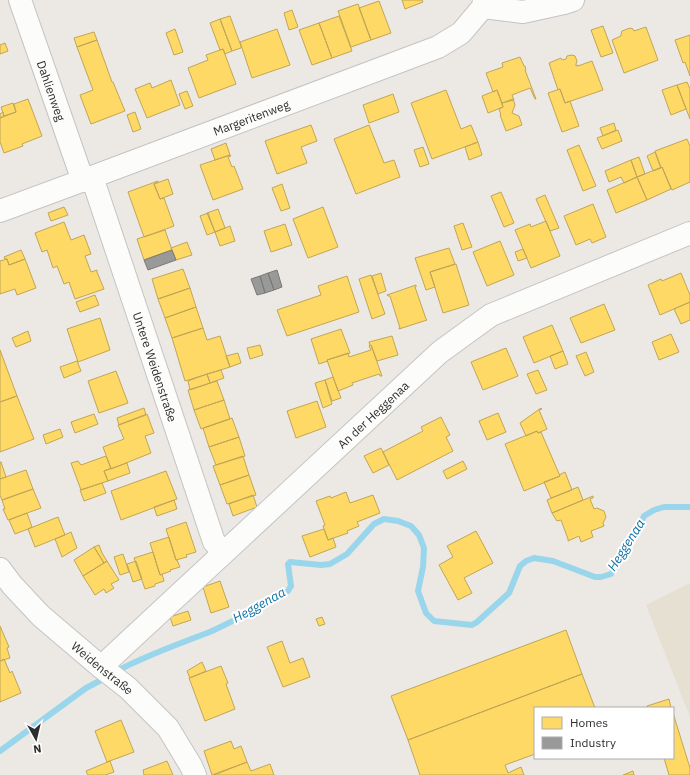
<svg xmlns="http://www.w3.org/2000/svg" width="690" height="775" viewBox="0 0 690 775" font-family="'IBM Plex Sans',sans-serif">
<rect width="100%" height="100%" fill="#ece8e4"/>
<path fill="#e6e0d3" d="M690 583V717L646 605Z"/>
<path fill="#ffd966" stroke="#c0a655" d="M402 0H422L423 2 405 9Z
M379 1 391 33 371 40 359 8Z
M358 4 371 40 351 47 338 11Z
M292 10 298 27 289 30 284 13Z
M230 16 241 46V48L232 51 220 19Z
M339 16 352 51 332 58 319 23Z
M220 19 232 51 225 54 223 49 220 50 210 23Z
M319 23 332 58 312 65 299 30Z
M603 26 613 53 601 57 591 30Z
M646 27 658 60 624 73 612 40 621 36V34L622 31 630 28 633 29 634 31Z
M175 29 183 52 174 55 166 33Z
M277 29 290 65 252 78 240 42Z
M94 32 97 40 77 47 74 38Z
M690 35V76L685 62 683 63 675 40Z
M97 40 112 82H113L125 111 91 124 80 95 93 90 77 47Z
M5 43 8 51 0 54V45Z
M223 49 236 84 199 98 188 68 208 60 206 55Z
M572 55 575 56 577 61 576 64V66L578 65V66L592 61 603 90 565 103 560 89 558 90 549 63 561 58 562 60 566 59 567 56Z
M520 57 524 66H525L526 70H525L536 99H535L530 88 512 95 514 100 502 103 497 90 493 92 486 73 503 67 502 63Z
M171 80 180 105 147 118 135 89 150 83 152 88Z
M687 82 690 89V119L677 85Z
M677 85 686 109 671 115 662 90Z
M560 89 565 103 570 101 579 126 562 132 548 93Z
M446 90 461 129 471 125 478 142 432 159 411 103Z
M497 90 503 107 488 113 482 96Z
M187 91 193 106 185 109 179 94Z
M393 94 399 112 369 123 363 105Z
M28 99 42 136 22 144 23 146 4 153 0 142V118L16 112 14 104Z
M513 99 515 105 512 113 519 116 522 125 506 131 500 115H501L499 109 503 107 502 103Z
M13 103 16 112 4 116 1 107Z
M3 112 4 116 0 118V114Z
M135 112 141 129 133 132 127 115Z
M614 123 616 130 603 136 600 128Z
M311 125 317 141 301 147 307 163 277 174 265 141Z
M369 125 384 163 394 160 400 177 356 194 334 139Z
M618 130 622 141 602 149 597 138Z
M687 139 690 146V182L672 190 662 167 661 168 655 151Z
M478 142 482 155 469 160 465 147Z
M226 143 230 155 215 160 211 149Z
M579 145 596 186 583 191 567 150Z
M423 147 429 164 420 167 414 150Z
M655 152 661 168 653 171 647 156Z
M230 155 231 156 228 157 232 167 234 166 243 189 213 200 200 165Z
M639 157 645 174 637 177 631 160Z
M631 160 637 177 624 183 621 177 609 182 605 171Z
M662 167 671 189 647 200 637 177Z
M637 177 647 200 616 213 607 190Z
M168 179 173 194 160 199 154 184Z
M158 181V182L154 184 160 199 164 198 174 226 144 237 128 192Z
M282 184 290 208 281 211 272 188Z
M501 192 514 223 504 227 491 196Z
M545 195 559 228 550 231 536 199Z
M593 204 606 237 592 243 590 239 576 245 564 216Z
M64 207 68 215 51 221 48 213Z
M323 207 338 247 308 258 293 219Z
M218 209 225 228 215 232 207 213Z
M208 213 215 232 207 235 200 216Z
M546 221 560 256 531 268 515 230 530 224 531 227Z
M64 222 71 240 84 235 91 254 85 256 91 272 97 270V272L104 289 75 299 69 282 64 284 57 266 53 268 47 250 42 252 35 233Z
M463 223 472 247 462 250 454 226Z
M285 224 292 245 271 252 264 231Z
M230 226 235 241 220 246 215 232Z
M165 230 172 250 144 260 137 239Z
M500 241 514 275 487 286 473 252Z
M187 242 192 255 176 260 171 248Z
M449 248 455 264 430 272 435 287 426 290 415 258Z
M523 249 527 258 518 261 515 252Z
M21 250 25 259 9 265 7 259H5L4 257Z
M7 259 9 265 25 259 36 288 17 295 15 289 0 294V261Z
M456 264 469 305 443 313 430 272Z
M183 269 190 288 158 299 152 279Z
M381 273 386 291 378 294 372 276Z
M681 273 690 295V302L660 315 648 285 661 279 662 281Z
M371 275 385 314 372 319 359 279Z
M347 276 359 312 287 336 277 310 321 295 318 286Z
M416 285V287H415L426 319 427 320 399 329V328H400L390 296H388L387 295Z
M190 288 196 307 165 318 158 299Z
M95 295 99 305 80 312 76 302Z
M690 302V320L681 324 674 309Z
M604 304 615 330 581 343 570 318Z
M196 307 203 328 172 338 165 318Z
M100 318 110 350 78 362 67 329Z
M552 325 563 351 534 363 523 337Z
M203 328 207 340 220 336 230 367 185 381 172 338Z
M341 329 350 353 327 360 328 361 319 364 311 339Z
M28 331 31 341 16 347 12 338Z
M671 334 679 352 659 360 652 342Z
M392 336 398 355 377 361 371 345 370 346 369 342Z
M260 345 263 355 250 359 247 348Z
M371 345 382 376H380L379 374 352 383 353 385 338 391 327 360 348 353 349 357 371 350 369 346Z
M506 348 518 376 483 390 471 362Z
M0 350 17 396 0 402Z
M563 351 568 364 555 369 550 356Z
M586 352 594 372 585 376 576 356Z
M238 353 241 363 230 367 226 356Z
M77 361 81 371 64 378 60 367Z
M221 370 224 378 210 383 207 374Z
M538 370 547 390 536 394 527 374Z
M116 371 128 403 99 413 88 381Z
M207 374 210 383 190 390 188 381Z
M333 377 341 398 332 401 325 380Z
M325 380 332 404 323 408 315 383Z
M217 381 224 400 194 410 188 390Z
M17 396 34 439 0 452V402Z
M224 400 230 419 201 429 194 410Z
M317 401 326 427 296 438 287 411Z
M144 408 146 415 119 425 117 418Z
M541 408 542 409 539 410 547 429 538 433 537 431 526 436 520 423Z
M498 413 506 432 487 440 479 421Z
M94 414 98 424 75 433 71 422Z
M147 414 154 433 145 436 151 453 111 469 103 447 124 439 118 425Z
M441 417 450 435 446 437 453 451 397 480 383 452 423 431 421 427Z
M232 418 239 437 209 447 203 428Z
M60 429 63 437 46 444 43 435Z
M537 431 538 433 541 432 560 476 524 491 505 444Z
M239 437 245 456 216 465 209 447Z
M381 448 389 465 373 473 364 456Z
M106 456 111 468 104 471 108 481 81 490 71 463 78 461 81 465Z
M243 456 249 475 220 485 213 466Z
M463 461 467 469 447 479 443 471Z
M0 462H1L6 477 0 479Z
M127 463 130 473 108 481 104 471Z
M26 470 33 489 2 500 0 495V479Z
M166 471 177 499 121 520 111 491Z
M565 472 572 490 551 498 544 482 560 476 559 475Z
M249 475 256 495 227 504 220 485Z
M102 483 106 493 84 501 80 490Z
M578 487 583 500 552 513 547 500Z
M33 489 41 508 8 520 3 509H5L2 500Z
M346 492 350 503 373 495 380 513 357 522 359 526 347 531 348 533 328 540 323 526 325 525 316 501 330 496 331 498Z
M253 495 257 507 233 516 229 504Z
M593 496V498L590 499 594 509 597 508 604 511 606 517 603 523 604 526 591 531 593 537 581 542 579 536 568 541V539L561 520 557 521 555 518 552 513Z
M174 500 177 509 157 516 154 507Z
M27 513 32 527 28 529 15 534 9 520Z
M58 517 65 535 35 547 28 529Z
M186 522 196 552 186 555 187 557 176 560 166 529Z
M324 529 328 540 333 538 336 547 310 557 302 536Z
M476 531 493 563 464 578 472 593 458 600 439 565 453 557 447 546Z
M71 532 77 548 62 557 55 539Z
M169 537 176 560H177L180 567 170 570 171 571 160 575 150 543Z
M99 545 102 553 107 561 104 563 94 547Z
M94 547 104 563 83 576 74 560Z
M153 552 160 575 162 574 164 581 155 584V586L145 589 134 558Z
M123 554 129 572 120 575 114 557Z
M107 561 119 580 111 584 114 588 106 593 104 589 95 595 83 576Z
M136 561 142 579 133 582 127 564Z
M220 581 229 607 211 613 203 587Z
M188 611 191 620 173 626 170 617Z
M322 617 325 624 319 626 316 619Z
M0 626 9 647 7 648 10 658 0 661Z
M566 630 582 674 408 740 391 696Z
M282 641 290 663 303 658 310 677 283 687 267 647Z
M4 659 10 673 12 671 21 693 0 702V661Z
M202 662 206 671 190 678 187 671Z
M221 666 228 683 226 684 235 709 205 721 189 678Z
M582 674 595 708H535V754L505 765 508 773 521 767 524 775H420L408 740Z
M669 699 671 708H648L647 706Z
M673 713 690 768V775H669L664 758H673Z
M121 720 134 752 107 762 95 731Z
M231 741 234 749 241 746 247 762 212 775 204 751Z
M110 761 114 772 105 775H88L86 771Z
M167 761 173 775H144L143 770Z
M247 762 251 771 270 764 274 775H214Z
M633 771 634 775H623Z"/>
<path fill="#999" stroke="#797979" d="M172 250 176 260 148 270 144 260Z
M277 270 282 287 274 290 268 273Z
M268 273 274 290 265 293 260 276Z
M260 276 265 293 257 295 251 279Z"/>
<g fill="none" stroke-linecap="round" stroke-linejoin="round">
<path stroke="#99d6ec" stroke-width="6" d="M115 672C146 655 179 644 212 631 238 619 263 605 288 591L291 586 288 564 290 562 321 565 330 564 347 554 374 524 384 519 398 521 411 526 419 535 424 548 423 567 418 591 426 613 434 621 472 625 477 622 509 593 520 566 526 561 534 558 553 561 595 577H601L611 574 634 538 644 516 654 510 664 507H690
M0 751 86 688 107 677"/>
<defs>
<g id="street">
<path id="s1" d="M20 0 83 181"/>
<path d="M483 7 523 12 564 3 573 0"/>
<path id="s2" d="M92 177 214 542 224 552"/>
<path id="s3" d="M0 211 92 177 438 47 461 33 483 7 484 0"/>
<path id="s4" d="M0 569 12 585 41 616 101 667 128 688 168 728 191 766 195 775"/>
<path id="s5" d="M101 667 440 352 491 315 690 233"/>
</g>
</defs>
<use href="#street" stroke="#c5c4c5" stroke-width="24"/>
<use href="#street" stroke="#fcfcfb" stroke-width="22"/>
</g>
<g text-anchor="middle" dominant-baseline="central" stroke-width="4" stroke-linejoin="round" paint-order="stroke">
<g font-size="12" fill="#2e2e2e" stroke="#fff">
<text stroke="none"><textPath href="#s1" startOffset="96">Dahlienweg</textPath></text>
<text stroke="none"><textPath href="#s3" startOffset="268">Margeritenweg</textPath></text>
<text stroke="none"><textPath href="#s2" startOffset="200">Untere Weidenstraße</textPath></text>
<text stroke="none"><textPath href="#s5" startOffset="371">An der Heggenaa</textPath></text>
<text stroke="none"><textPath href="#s4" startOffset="143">Weidenstraße</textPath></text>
</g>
<g font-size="13" font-style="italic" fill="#0d6fa3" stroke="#fff">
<text transform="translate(626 545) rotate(-58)">Heggenaa</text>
<text transform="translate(259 605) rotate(-29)">Heggenaa</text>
</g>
</g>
<rect x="534" y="707" width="140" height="52" fill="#ffffff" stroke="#ababab"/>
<rect x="542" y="717" width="20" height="12" fill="#ffd966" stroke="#ababab"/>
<text x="570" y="727" font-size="12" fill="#2e2e2e">Homes</text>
<rect x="542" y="737" width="20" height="12" fill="#999999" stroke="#ababab"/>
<text x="570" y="747" font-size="12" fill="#2e2e2e">Industry</text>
<g transform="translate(36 739) rotate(172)" stroke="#ffffff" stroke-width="3" paint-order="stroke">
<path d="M0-3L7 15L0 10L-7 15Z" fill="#2e2e2e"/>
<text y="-6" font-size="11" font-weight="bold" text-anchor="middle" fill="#2e2e2e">N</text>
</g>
</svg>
